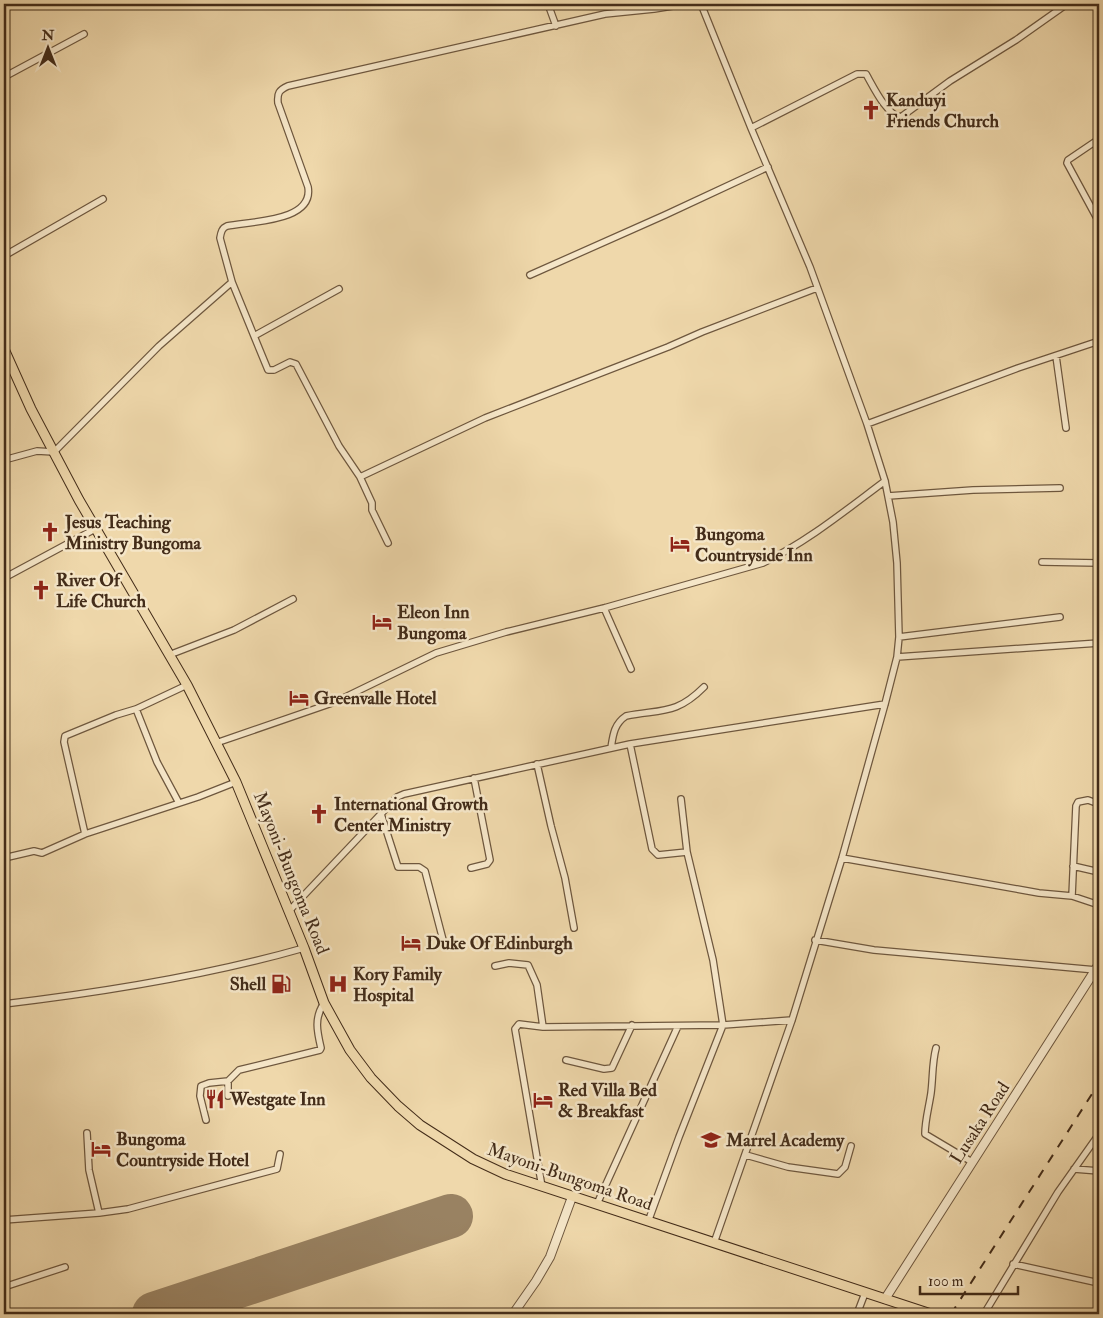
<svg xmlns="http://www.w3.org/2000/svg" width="1103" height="1318" viewBox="0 0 1103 1318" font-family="'IM FELL Double Pica',serif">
<rect width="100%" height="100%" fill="#efd8ab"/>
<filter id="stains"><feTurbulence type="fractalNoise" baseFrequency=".004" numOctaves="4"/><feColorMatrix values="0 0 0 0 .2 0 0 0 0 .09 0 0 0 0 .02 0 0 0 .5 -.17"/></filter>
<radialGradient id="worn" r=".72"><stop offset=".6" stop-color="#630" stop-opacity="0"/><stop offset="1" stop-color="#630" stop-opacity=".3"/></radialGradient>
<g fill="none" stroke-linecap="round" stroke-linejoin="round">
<path stroke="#998262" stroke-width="44" d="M154 1314 451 1216"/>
<defs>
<path id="minor" d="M548 4 556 26
M701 4 751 128 810 267 867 424 885 481 893 522 897 563 899 637 897 657 885 704 842 858 792 1020 714 1243
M4 77 84 34
M751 128 857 74H866C873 86 887 116 901 117L950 81 1016 40 1067 4
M1099 139 1068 160 1067 163 1099 222
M4 256 103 199
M530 275 665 215 768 167
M339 289 254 336 268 370H274L290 362 296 364 339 446 360 477 372 503V510L388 543
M254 336 232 282 220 238C221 232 222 228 227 226 251 221 314 222 308 187L278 103C277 93 279 90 288 86L605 14 654 9 685 4
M1056 356 1066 428
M867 424 1018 368 1099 341
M4 460 37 451 54 452 159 346 232 282
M360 477 485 418 668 347 702 332 817 288
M888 496 973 490 1060 488
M1042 562 1099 563
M4 578 95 529
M604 608 631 669
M899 637 1060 617
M169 655 234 630 293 599
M897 657 1099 643
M136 709 157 762 179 803
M216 743 335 702 436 653 506 632 604 608 763 563C807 542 846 510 885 481
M630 744 652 849 658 855 687 852
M611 748C613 735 614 724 626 716 662 709 676 715 704 687
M537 764 551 826 565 878 574 928
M381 814 398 867H419L425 871 443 940
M85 834 198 797 236 782
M4 858 34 851 42 853 85 834 64 742 65 736 116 715 136 709 187 685
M842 858 1039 893 1072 896 1099 905
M1073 866 1099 872
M471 868 487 864 490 860 474 778
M1072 896 1076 806 1078 802 1088 800 1099 804
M289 911 397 797 404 794 630 744 885 704
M815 940 874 950 1096 970
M495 966 509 963 528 965 537 985 543 1027
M4 1004C105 992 206 976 304 948
M936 1048C932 1063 933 1078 931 1093 929 1107 925 1120 925 1134L972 1162
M566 1060 604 1069 612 1068 632 1025
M228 1096V1081L239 1070 320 1050 321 1048C317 1031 314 1018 324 1003
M206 1120 200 1096 201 1086 209 1083 228 1081
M746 1155 788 1167 838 1174 845 1167 851 1146
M1074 1169 1099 1171
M542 1187 515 1029 519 1024 543 1027 723 1025 792 1020
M597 1204 678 1026
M99 1213 128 1209 277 1169 280 1154
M4 1220 99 1213 89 1170 87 1133
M648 1222 679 1137 723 1025 713 960 687 852 681 799
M1013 1264 1099 1283
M4 1287 65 1267
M857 1314 865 1293
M984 1314 1058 1192 1099 1134"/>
<path id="tertiary" d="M885 1299 1099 964
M513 1314 536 1281 550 1257 572 1197"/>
<path id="primary" d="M4 349 31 409 79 500 187 685 236 782 304 948 324 1003 350 1050 371 1078 398 1106 420 1125 473 1159 505 1174 931 1314"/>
</defs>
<use href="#minor" stroke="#6e573e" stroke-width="8"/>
<use href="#tertiary" stroke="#6e573e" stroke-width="10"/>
<use href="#primary" stroke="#432c19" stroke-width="11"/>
<use href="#minor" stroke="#f5e6c8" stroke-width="5.5"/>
<use href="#tertiary" stroke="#f5e6c8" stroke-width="8"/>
<use href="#primary" stroke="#efd8ab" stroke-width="9"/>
<path stroke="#432c19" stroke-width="2" stroke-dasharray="9 9" stroke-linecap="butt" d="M951 1314 1099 1083"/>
</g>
<defs>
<symbol id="church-bare" viewBox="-9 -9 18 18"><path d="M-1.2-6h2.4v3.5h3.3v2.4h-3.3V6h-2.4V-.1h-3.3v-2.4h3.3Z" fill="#8f2418" stroke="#f5e6c8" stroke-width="2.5" paint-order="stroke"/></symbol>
<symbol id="hotel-bare" viewBox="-9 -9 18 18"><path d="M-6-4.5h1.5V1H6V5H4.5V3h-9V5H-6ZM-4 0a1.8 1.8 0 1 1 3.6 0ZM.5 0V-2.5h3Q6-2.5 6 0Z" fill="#8f2418" stroke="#f5e6c8" stroke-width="2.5" paint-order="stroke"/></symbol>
<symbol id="fuel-bare" viewBox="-9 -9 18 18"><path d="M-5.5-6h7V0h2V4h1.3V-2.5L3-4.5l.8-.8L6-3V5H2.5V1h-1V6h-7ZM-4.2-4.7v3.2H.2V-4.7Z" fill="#8f2418" stroke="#f5e6c8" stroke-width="2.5" paint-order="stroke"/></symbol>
<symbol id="hospital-bare" viewBox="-9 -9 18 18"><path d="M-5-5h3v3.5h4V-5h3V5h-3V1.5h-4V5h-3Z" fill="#8f2418" stroke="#f5e6c8" stroke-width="2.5" paint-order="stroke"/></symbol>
<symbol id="restaurant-bare" viewBox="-9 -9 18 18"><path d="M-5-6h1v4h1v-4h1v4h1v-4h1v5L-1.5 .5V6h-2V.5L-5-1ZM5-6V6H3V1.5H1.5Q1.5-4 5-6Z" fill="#8f2418" stroke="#f5e6c8" stroke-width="2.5" paint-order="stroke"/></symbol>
<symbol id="school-bare" viewBox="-9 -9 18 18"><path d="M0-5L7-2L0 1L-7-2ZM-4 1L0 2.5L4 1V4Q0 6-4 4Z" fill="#8f2418" stroke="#f5e6c8" stroke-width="2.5" paint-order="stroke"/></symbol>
</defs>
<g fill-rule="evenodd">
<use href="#church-bare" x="857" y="96" width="28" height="28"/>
<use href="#church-bare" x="36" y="518" width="28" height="28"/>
<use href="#hotel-bare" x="666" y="530" width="28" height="28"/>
<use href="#church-bare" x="27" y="576" width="28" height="28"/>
<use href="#hotel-bare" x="368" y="608" width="28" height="28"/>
<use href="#hotel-bare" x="285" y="684" width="28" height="28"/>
<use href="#church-bare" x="305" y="800" width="28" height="28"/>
<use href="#hotel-bare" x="397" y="929" width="28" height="28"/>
<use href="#fuel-bare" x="267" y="970" width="28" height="28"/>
<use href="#hospital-bare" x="324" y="970" width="28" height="28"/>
<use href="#restaurant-bare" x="201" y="1085" width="28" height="28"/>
<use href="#hotel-bare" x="529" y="1086" width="28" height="28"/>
<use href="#school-bare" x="697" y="1126" width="28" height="28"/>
<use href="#hotel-bare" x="87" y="1135" width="28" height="28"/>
</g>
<g text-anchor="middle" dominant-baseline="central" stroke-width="5" stroke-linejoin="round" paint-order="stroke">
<g font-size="18" font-weight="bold" fill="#432c19" stroke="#f5e6c8" text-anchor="start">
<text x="886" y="100">Kanduyi<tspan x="886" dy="21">Friends Church</tspan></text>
<text x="65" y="522">Jesus Teaching<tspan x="65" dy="21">Ministry Bungoma</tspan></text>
<text x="695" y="534">Bungoma<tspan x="695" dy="21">Countryside Inn</tspan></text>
<text x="56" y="580">River Of<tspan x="56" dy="21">Life Church</tspan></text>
<text x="397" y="612">Eleon Inn<tspan x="397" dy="21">Bungoma</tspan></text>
<text x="314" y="698">Greenvalle Hotel</text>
<text x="334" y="804">International Growth<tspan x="334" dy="21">Center Ministry</tspan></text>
<text x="426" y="943">Duke Of Edinburgh</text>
<text x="353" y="974">Kory Family<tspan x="353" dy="21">Hospital</tspan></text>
<text x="266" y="984" text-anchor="end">Shell</text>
<text x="558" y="1090">Red Villa Bed<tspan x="558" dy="21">&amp; Breakfast</tspan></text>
<text x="230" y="1099">Westgate Inn</text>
<text x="116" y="1139">Bungoma<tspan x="116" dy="21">Countryside Hotel</tspan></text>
<text x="726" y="1140">Marrel Academy</text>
</g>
<g font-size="18" fill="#432c19" stroke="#f5e6c8">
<text transform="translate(291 873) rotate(68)">Mayoni-Bungoma Road</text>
<text transform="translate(980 1123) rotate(-57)">Lusaka Road</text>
<text transform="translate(570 1177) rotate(19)">Mayoni-Bungoma Road</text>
</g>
</g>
<rect width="1103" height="1318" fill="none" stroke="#efd8ab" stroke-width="20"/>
<rect x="5" y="5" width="1093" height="1308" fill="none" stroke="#432c19" stroke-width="2.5"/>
<rect x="10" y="10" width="1083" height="1298" fill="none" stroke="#432c19"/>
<g transform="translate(48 48)" stroke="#f5e6c8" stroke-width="4" paint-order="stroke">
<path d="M0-4L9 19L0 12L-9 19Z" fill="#432c19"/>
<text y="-8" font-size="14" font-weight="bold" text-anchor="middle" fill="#432c19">N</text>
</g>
<path d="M920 1286v8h98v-8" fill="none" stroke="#432c19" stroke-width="2.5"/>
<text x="928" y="1286" font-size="15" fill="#432c19" stroke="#f5e6c8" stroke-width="4" paint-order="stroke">100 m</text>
<rect width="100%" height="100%" filter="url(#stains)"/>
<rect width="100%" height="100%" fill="url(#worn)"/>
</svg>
